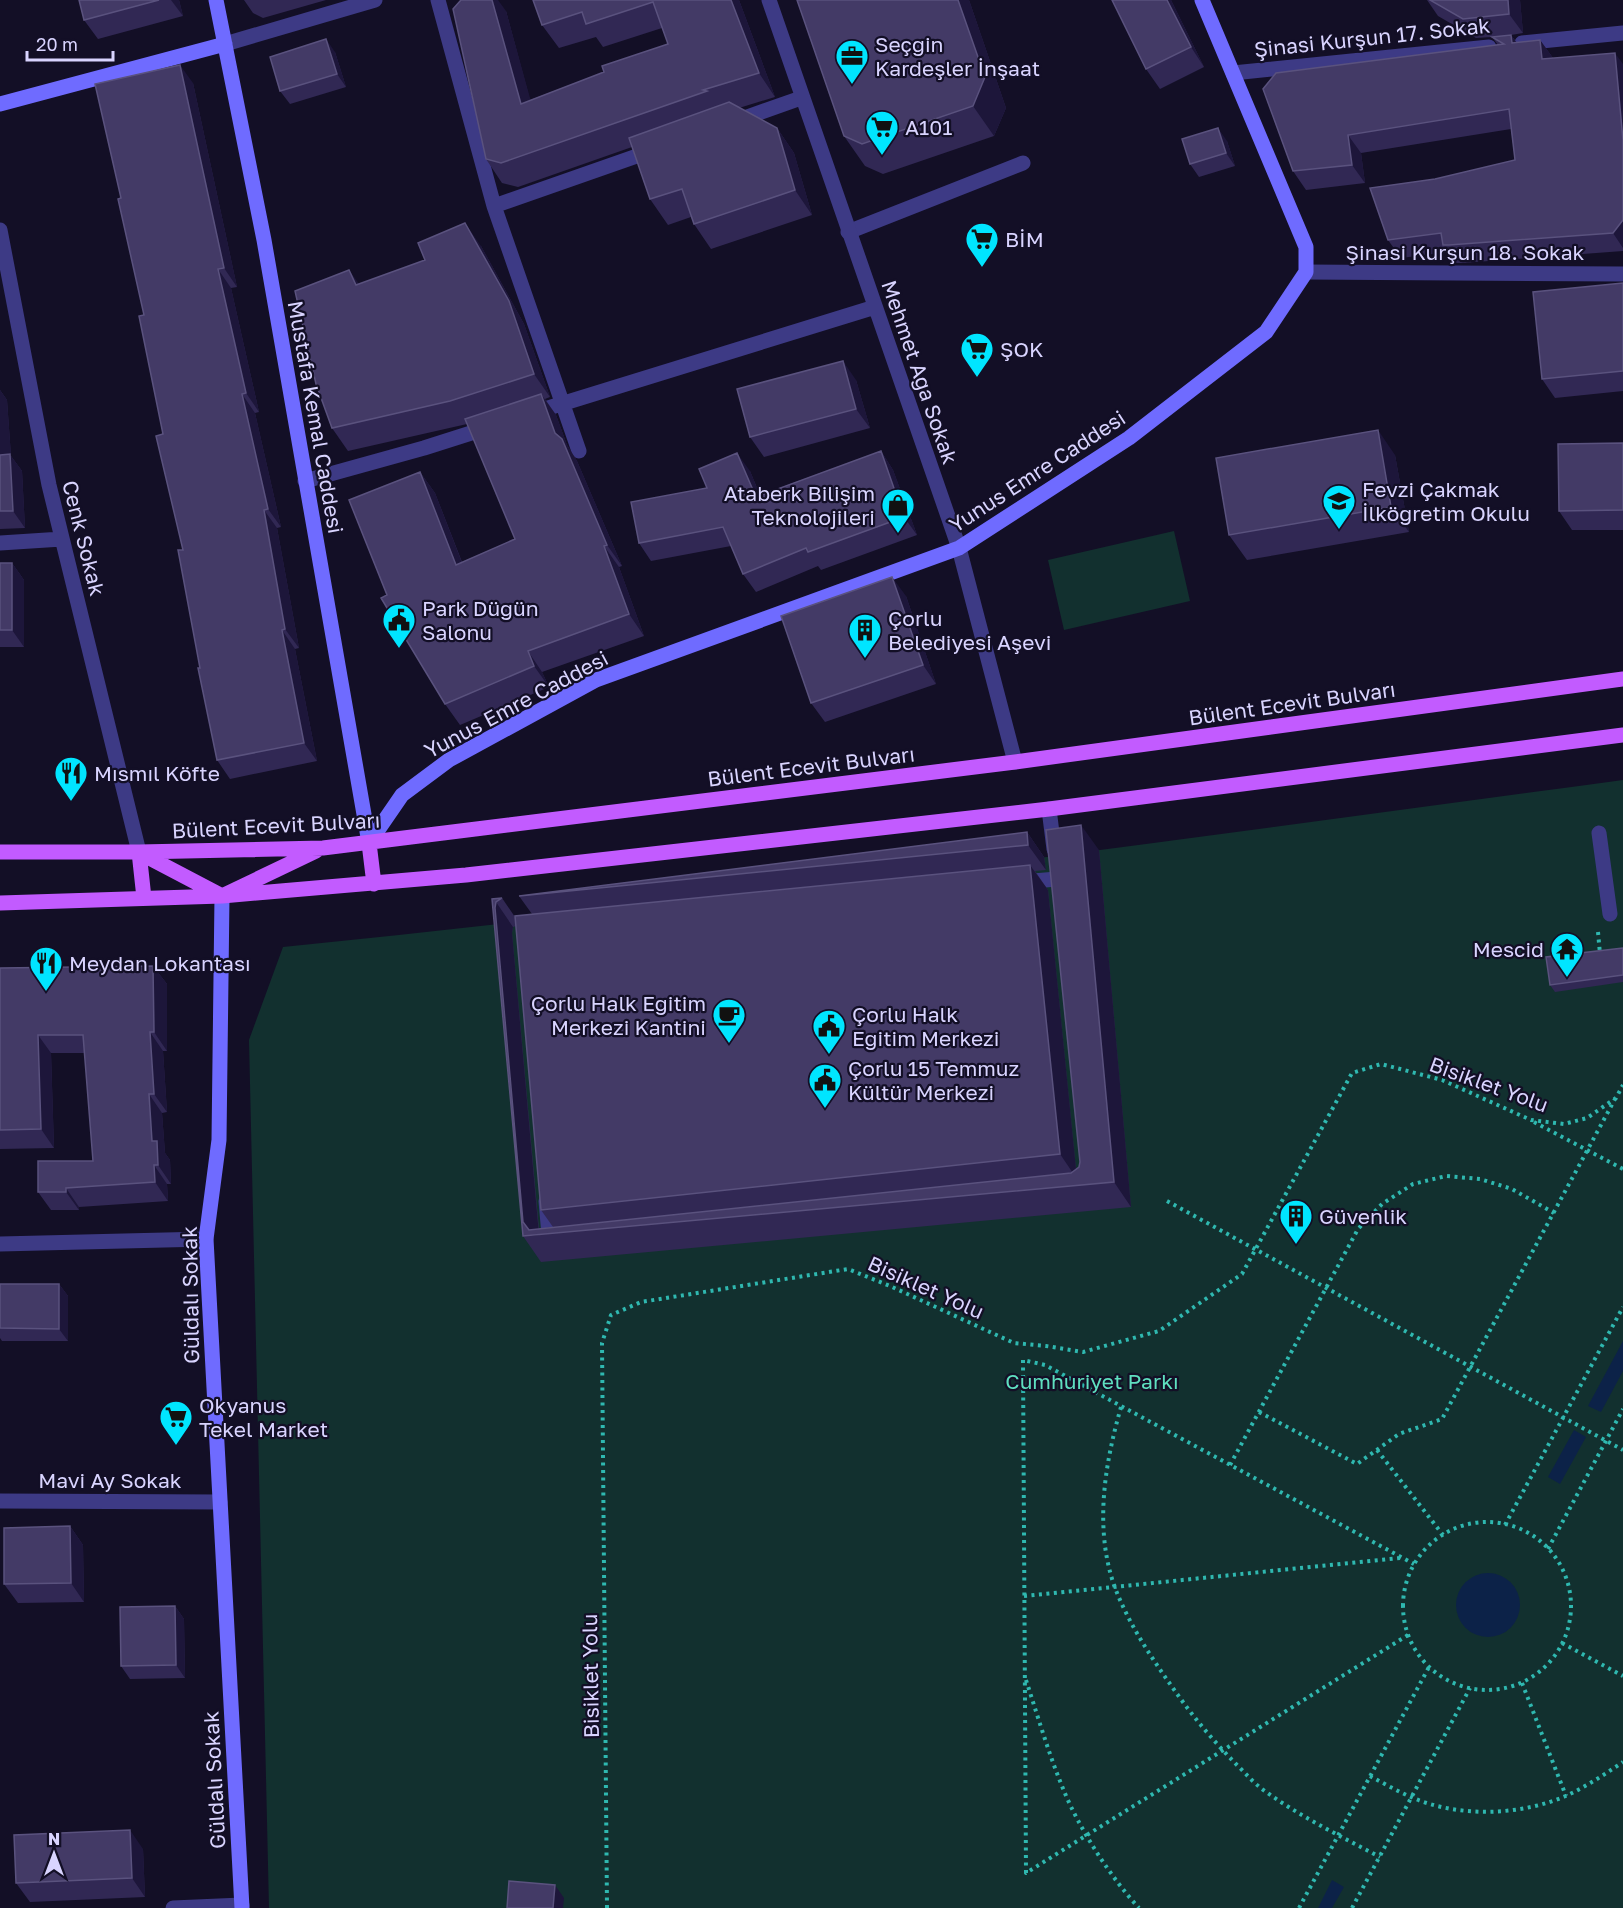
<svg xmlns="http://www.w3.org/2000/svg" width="1623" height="1908" viewBox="0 0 1623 1908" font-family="'Golos Text',sans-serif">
<rect width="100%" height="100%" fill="#130f26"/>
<path fill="#12302f" d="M1174 531 1190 601 1064 630 1048 560Z
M1623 780V1908H269L249 1040 283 947C731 902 1177 840 1623 780Z"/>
<path fill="#0c2248" d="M1623 1341V1371L1601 1412 1588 1406Z
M1574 1430 1586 1437 1560 1484 1548 1477Z
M1456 1605a32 32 0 1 1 64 0a32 32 0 1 1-64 0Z
M1332 1880 1344 1887 1332 1908H1318Z"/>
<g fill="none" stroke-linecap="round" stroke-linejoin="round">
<path stroke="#2fb8b0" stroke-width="4" stroke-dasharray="3 4.5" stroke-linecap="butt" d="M1598 932 1600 954
M1534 1122 1623 1169
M1167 1201 1623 1450
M1121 1407C1105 1463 1094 1527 1114 1585 1129 1626 1155 1663 1180 1698 1198 1723 1218 1746 1239 1767 1247 1775 1254 1783 1262 1789 1299 1816 1340 1836 1380 1857
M1259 1412 1357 1464 1399 1434 1442 1419 1615 1099
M1377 1450 1443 1535
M1230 1465 1358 1229 1382 1204 1413 1184 1446 1176 1480 1179 1512 1189 1554 1213
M1403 1606a84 84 0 1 1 168 0a84 84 0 1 1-168 0Z
M1505 1525 1623 1307
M1548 1549 1623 1409
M1024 1596 1400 1558
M1408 1635 1026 1873 1023 1360 1045 1365 1414 1564
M1562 1643 1623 1676
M1026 1680C1038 1717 1049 1755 1064 1791 1079 1828 1111 1878 1139 1908
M1522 1683 1566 1796
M1370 1776C1383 1783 1397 1791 1411 1797 1458 1818 1521 1816 1568 1795 1587 1786 1605 1774 1623 1762
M607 1908 602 1343 611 1315 641 1302 848 1269 890 1286 1014 1343 1046 1346 1083 1352 1159 1331 1242 1274 1352 1073 1381 1064 1442 1080 1531 1120 1564 1124 1587 1118 1616 1098 1623 1085
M1299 1908 1429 1667
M1352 1908 1470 1688"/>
<path stroke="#3d3a85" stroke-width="15" d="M848 232 1023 163
M1049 809 1054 849
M1599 833 1610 914
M1021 882 1057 879
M546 1201 550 1246 553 1245"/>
<path stroke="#3d3a85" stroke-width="15" d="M438 0 494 206 579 451
M769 0 959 548 1015 762
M1522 43 1623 33
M225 44 375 0
M1233 73 1489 47
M733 122 801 98
M494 206 654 150
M0 230 49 485 139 852
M1306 272 1623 274
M532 413 875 307
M305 481 424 448 490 427
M0 543 62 539
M0 1244 206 1239
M0 1501 220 1502
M173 1908 242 1905"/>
<path stroke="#6f6bff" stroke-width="15" d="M216 0 264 240 369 843
M0 104 225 44
M369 843 402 795 449 760 596 680 959 548 1129 438 1266 332 1306 272V247L1202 0
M222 896 219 1140 206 1239 242 1908"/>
<path stroke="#c25bff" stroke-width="15" d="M369 843 374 884
M0 852H139L323 848 1015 762 1623 679
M139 852 144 898
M142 854 222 896 316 851
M0 903 222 896 466 875 1049 809 1623 735"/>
</g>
<path fill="#312854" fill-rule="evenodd" d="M79 0H179L183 16 98 39 84 20Z
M244 0H326L263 18 253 13Z
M533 0H739L775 97 739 108 777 128 794 153 812 215 711 249 694 224 691 217 668 225 650 199 632 147 518 187 502 183 486 159 506 11 530 100 604 72 668 44 662 28 603 47 596 37 559 48 542 25Z
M797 0H969L1006 108 994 136 883 174 865 166 844 136Z
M1171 0 1204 67 1160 89 1146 69Z
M1427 0H1520L1523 33 1511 35 1517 43 1540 40 1553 58 1623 64V251L1462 263H1456L1448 252 1401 258 1388 240 1435 179 1515 160 1511 129 1361 153 1365 183 1306 190 1293 171 1263 89 1498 45 1492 37 1476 38 1438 16Z
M335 52 346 87 290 104 280 91Z
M193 83 237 287 231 288 259 412 255 413 281 527 277 528 299 648 295 649 317 761 230 779 217 760 200 668 183 550 163 434 144 315Z
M1227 141 1235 166 1199 177 1190 164Z
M481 246 524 324 550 397 545 399 556 415 567 445 577 461 622 566 619 567 644 636 542 672 549 687 460 725 445 704 387 595 420 472 435 493 462 562 515 539 467 424 348 451 332 428Z
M1623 283V391L1555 398 1542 379Z
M856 380 870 428 764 457 750 437Z
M0 390 7 400 11 456 22 471 25 528 0 529Z
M1623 443V530H1572L1559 511Z
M881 451 893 470 917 535 821 570 818 566 756 592 743 574 731 546 651 561 639 543 707 488 750 471 760 495Z
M1395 455 1409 532 1247 560 1229 535Z
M0 563H12L24 580V647H0Z
M906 596 936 684 825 722 811 703Z
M1027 832 1044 857 1046 870 1035 871 1048 890 1076 1169 1079 1167 1080 1162 1099 850 1131 1207 541 1262 523 1236 492 899 502 898 515 917 532 914 519 896ZM516 926 541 1210 553 1227 539 1229 512 933 513 927Z
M1623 948V982L1555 992 1550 985Z
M153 966 167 984V1051H163L167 1112 162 1113 165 1153 170 1160 171 1184H167L168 1201 79 1207V1210H51L38 1192 93 1161 85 1053H51L54 1148 0 1149V968Z
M0 1284H59L68 1296V1341H2L0 1338Z
M70 1526 83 1545 84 1602 18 1603 4 1584Z
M175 1606 184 1619 185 1678 130 1679 121 1666Z
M143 1849 145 1897 30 1902 16 1883Z"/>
<path fill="#1d163a" d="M171 0H179L183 16Z
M492 0H498L506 11 538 127 521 104Z
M731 0H739L775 97 759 73Z
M958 0H969L1006 108 994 136 973 106Z
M1167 0H1171L1204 67 1191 47Z
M1508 0H1520L1523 33 1509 14Z
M1511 35 1524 53 1512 43Z
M326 39 335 52 346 87 337 74Z
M1540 40 1553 58 1542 59Z
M1615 53 1623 64V140Z
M180 65 193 83 237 287 224 268Z
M777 128 794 153 812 215 795 190Z
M1218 128 1227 141 1235 166 1226 153Z
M1348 135 1361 153 1365 183 1352 165Z
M1623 220V248L1613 233Z
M465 223 481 246 524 324 550 397 534 374Z
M218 269 231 288 259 412 246 393Z
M349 270 365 292 356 285Z
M843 361 856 380 870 428 856 409Z
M0 390 7 400 11 456 22 471 25 528 13 511 0 455Z
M242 394 255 413 281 527 268 509Z
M541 394 556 415 567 445 577 461 622 566 607 545 555 433Z
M1378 430 1395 455 1409 532 1391 507Z
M881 451 893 470 917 535 904 517Z
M737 453 750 471 768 515 756 497Z
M420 472 435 493 471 586 456 565Z
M264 510 277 528 299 648 285 629Z
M604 546 619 567 644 636 629 614Z
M12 563 24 580V647L12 630Z
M892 577 906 596 936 684 923 665Z
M282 630 295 649 317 761 304 743Z
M528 651 542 672 549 687 534 666Z
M1081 825 1099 850 1131 1207 1114 1182Z
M1027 832 1044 857 1046 870 1028 845Z
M1030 865 1048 890 1077 1179 1060 1154Z
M496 902 513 927 512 933 539 1235 532 1236 523 1222 495 908Z
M153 966 167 984V1051L154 1032Z
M150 1032 163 1051 167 1112 154 1094Z
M38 1035 51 1053 54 1148 41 1129Z
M149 1094 162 1113 165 1153 170 1160 171 1184 158 1165 152 1141Z
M154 1165 167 1184 168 1201 155 1182Z
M66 1188 79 1207V1210L66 1192Z
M59 1284 68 1296V1341L59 1329Z
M70 1526 83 1545 84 1602 71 1583Z
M175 1606 184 1619 185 1678 176 1665Z
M130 1830 143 1849 145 1897 132 1878Z
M555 1885 564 1898 563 1908H553Z"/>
<path fill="#433a66" stroke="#5a527e" stroke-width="1.5" d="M79 0H159L84 20Z
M461 0H492L521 104 604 72 602 66 668 44 653 2 586 24 582 12 542 25 533 0H731L759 73 703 90 707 91 501 163 486 159 453 9Z
M797 0H958L985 77 973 106 862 144 844 136Z
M1112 0H1167L1191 47 1146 69Z
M1430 0H1508L1509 14 1463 19Z
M1511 35 1512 43 1540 40 1542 59 1615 53 1623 140V220L1613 233 1449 245H1443L1441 233 1388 240 1370 188 1435 179 1515 160 1509 109 1348 135 1352 165 1293 171 1263 89 1276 73 1504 44 1492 37Z
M326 39 337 74 280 91 270 57Z
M180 65 224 268 218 269 246 393 242 394 268 509 264 510 285 629 282 630 304 743 217 760 198 668H200L178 550H183L156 436 163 434 139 316 144 315 118 199 121 198 95 84Z
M729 102 777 128 795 190 694 224 682 189 650 199 629 138Z
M1218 128 1226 153 1190 164 1182 139Z
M465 223 509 301 534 374 450 401 332 428 316 384 295 291 349 270 356 285 425 260 418 243Z
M1623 283V371L1542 379 1533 292Z
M843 361 856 409 750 437 737 389Z
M541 394 555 433 562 439 607 545 604 546 629 614 528 651 534 666 445 704 381 598 387 595 349 500 420 472 456 565 515 539 465 419Z
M1378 430 1391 507 1229 535 1216 458Z
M1623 443V510L1559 511 1558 444Z
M881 451 904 517 808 552 806 548 743 574 723 527 639 543 631 502 707 488 699 469 737 453 756 497Z
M10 454 13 511H0V455Z
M0 563H12V630H0Z
M892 577 923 665 811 703 781 616Z
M1081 825 1114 1182 523 1236 492 899 502 898 496 902 495 908 523 1222 529 1230 1071 1173 1079 1167 1080 1162 1046 830Z
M1027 832 1028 845 519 896Z
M1030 865 1060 1154 541 1210 515 916Z
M1623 948V975L1550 985 1546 957Z
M153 966 154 1032H150L154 1094H149L152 1141H157L158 1165H154L155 1182 66 1188V1192H38V1161H93L83 1035H38L41 1129 0 1130V968Z
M0 1284H59V1329L0 1328Z
M70 1526 71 1583 4 1584V1528Z
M175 1606 176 1665 121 1666 120 1607Z
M130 1830 132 1878 16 1883 14 1835Z
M509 1881 555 1885 553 1908H507Z"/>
<defs>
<symbol id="office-pin" viewBox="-11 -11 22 30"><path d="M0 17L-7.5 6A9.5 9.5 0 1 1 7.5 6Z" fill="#00e5ff" stroke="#130f26"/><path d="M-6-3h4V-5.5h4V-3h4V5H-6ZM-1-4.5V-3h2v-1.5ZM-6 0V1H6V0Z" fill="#111"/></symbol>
<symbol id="supermarket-pin" viewBox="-11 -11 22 30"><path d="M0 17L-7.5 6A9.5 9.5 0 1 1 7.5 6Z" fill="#00e5ff" stroke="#130f26"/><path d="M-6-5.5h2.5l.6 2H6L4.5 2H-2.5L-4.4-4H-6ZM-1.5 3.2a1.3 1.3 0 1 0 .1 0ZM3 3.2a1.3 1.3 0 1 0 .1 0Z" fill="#111"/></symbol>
<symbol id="school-pin" viewBox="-11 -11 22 30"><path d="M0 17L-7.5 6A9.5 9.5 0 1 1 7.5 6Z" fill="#00e5ff" stroke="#130f26"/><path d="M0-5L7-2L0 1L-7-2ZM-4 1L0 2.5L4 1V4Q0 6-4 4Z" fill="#111"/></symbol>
<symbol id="shop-pin" viewBox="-11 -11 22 30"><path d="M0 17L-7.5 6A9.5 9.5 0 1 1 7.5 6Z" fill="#00e5ff" stroke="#130f26"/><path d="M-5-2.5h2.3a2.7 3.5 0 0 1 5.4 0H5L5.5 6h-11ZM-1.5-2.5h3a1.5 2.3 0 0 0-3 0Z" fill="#111"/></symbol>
<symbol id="civic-pin" viewBox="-11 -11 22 30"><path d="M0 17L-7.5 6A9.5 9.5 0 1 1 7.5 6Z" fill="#00e5ff" stroke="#130f26"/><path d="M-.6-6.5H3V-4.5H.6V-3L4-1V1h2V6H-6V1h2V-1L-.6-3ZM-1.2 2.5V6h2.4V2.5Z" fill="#111"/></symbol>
<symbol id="building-pin" viewBox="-11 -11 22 30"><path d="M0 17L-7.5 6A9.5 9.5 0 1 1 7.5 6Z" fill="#00e5ff" stroke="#130f26"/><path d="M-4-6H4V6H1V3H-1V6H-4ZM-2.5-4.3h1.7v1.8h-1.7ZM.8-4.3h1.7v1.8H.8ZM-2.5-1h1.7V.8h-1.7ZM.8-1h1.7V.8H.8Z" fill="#111"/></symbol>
<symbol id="restaurant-pin" viewBox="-11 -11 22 30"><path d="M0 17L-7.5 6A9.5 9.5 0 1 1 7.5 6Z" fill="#00e5ff" stroke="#130f26"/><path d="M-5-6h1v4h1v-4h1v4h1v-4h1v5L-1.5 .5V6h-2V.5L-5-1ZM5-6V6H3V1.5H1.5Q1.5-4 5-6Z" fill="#111"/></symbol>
<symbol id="temple-pin" viewBox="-11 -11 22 30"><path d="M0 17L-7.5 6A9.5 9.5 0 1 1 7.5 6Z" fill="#00e5ff" stroke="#130f26"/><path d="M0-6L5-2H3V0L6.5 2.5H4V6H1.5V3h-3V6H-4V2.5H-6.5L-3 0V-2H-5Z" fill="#111"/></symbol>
<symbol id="cafe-pin" viewBox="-11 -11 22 30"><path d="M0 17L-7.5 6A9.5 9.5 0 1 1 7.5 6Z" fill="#00e5ff" stroke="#130f26"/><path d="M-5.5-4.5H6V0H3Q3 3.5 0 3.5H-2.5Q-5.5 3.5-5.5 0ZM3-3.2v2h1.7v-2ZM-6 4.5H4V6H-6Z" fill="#111"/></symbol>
</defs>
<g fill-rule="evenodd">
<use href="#office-pin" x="833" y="37" width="38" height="52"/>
<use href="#supermarket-pin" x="863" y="108" width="38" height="52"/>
<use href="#supermarket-pin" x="963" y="220" width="38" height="52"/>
<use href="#supermarket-pin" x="958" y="330" width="38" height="52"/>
<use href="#school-pin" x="1320" y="482" width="38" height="52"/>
<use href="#shop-pin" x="879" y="486" width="38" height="52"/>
<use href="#civic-pin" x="380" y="601" width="38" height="52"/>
<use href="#building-pin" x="846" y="611" width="38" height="52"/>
<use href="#restaurant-pin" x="52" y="754" width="38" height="52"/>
<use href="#temple-pin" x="1548" y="930" width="38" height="52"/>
<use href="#restaurant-pin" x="27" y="944" width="38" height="52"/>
<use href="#cafe-pin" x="710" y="996" width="38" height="52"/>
<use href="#civic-pin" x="810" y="1007" width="38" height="52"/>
<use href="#civic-pin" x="806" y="1061" width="38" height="52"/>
<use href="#building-pin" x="1277" y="1197" width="38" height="52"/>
<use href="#supermarket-pin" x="157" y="1398" width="38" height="52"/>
</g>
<g text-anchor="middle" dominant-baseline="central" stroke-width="4.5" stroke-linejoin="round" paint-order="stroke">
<g font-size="21" fill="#d9d4ff" stroke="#130f26">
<text transform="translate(1372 37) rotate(-6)">Şinasi Kurşun 17. Sokak</text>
<text x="1465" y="252">Şinasi Kurşun 18. Sokak</text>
<text transform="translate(920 372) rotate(71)">Mehmet Ağa Sokak</text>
<text transform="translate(316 417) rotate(80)">Mustafa Kemal Caddesi</text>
<text transform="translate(1037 471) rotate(-33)">Yunus Emre Caddesi</text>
<text transform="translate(84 538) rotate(76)">Cenk Sokak</text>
<text transform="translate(1292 703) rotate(-8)">Bülent Ecevit Bulvarı</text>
<text transform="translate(516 704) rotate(-28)">Yunus Emre Caddesi</text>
<text transform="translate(811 766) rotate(-7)">Bülent Ecevit Bulvarı</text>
<text transform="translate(276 825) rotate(-3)">Bülent Ecevit Bulvarı</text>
<text transform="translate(1489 1084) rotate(20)">Bisiklet Yolu</text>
<text transform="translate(926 1287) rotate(24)">Bisiklet Yolu</text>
<text transform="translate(190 1295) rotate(-91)">Güldalı Sokak</text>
<text x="110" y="1480">Mavi Ay Sokak</text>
<text transform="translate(590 1676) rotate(-91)">Bisiklet Yolu</text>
<text transform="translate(214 1780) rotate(-93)">Güldalı Sokak</text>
</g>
<g font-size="21" fill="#d9d4ff" stroke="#130f26" text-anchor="start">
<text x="875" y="44">Seçgin<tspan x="875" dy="24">Kardeşler İnşaat</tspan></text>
<text x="905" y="127">A101</text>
<text x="1005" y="239">BİM</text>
<text x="1000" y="349">ŞOK</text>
<text x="1362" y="489">Fevzi Çakmak<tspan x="1362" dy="24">İlköğretim Okulu</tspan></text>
<text x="875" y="493" text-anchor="end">Ataberk Bilişim<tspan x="875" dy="24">Teknolojileri</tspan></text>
<text x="422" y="608">Park Düğün<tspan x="422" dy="24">Salonu</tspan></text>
<text x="888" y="618">Çorlu<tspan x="888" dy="24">Belediyesi Aşevi</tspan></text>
<text x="94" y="773">Mısmıl Köfte</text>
<text x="1544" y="949" text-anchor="end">Mescid</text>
<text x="69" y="963">Meydan Lokantası</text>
<text x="706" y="1003" text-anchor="end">Çorlu Halk Eğitim<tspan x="706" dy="24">Merkezi Kantini</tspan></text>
<text x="852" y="1014">Çorlu Halk<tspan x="852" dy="24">Eğitim Merkezi</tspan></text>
<text x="848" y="1068">Çorlu 15 Temmuz<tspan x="848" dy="24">Kültür Merkezi</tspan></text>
<text x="1319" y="1216">Güvenlik</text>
<text x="199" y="1405">Okyanus<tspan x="199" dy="24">Tekel Market</tspan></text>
</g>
<g font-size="21" fill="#5fe0c0" stroke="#130f26">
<text x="1092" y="1381">Cumhuriyet Parkı</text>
</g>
</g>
<g transform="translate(54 1854)" stroke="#130f26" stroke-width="4.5" paint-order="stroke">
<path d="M0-4.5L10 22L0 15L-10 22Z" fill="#d9d4ff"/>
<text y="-9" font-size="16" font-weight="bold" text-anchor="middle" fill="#d9d4ff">N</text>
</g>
<path d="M27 51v9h86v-9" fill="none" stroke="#d9d4ff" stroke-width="3"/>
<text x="36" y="51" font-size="18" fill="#d9d4ff" stroke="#130f26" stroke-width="4.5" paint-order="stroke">20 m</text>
</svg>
